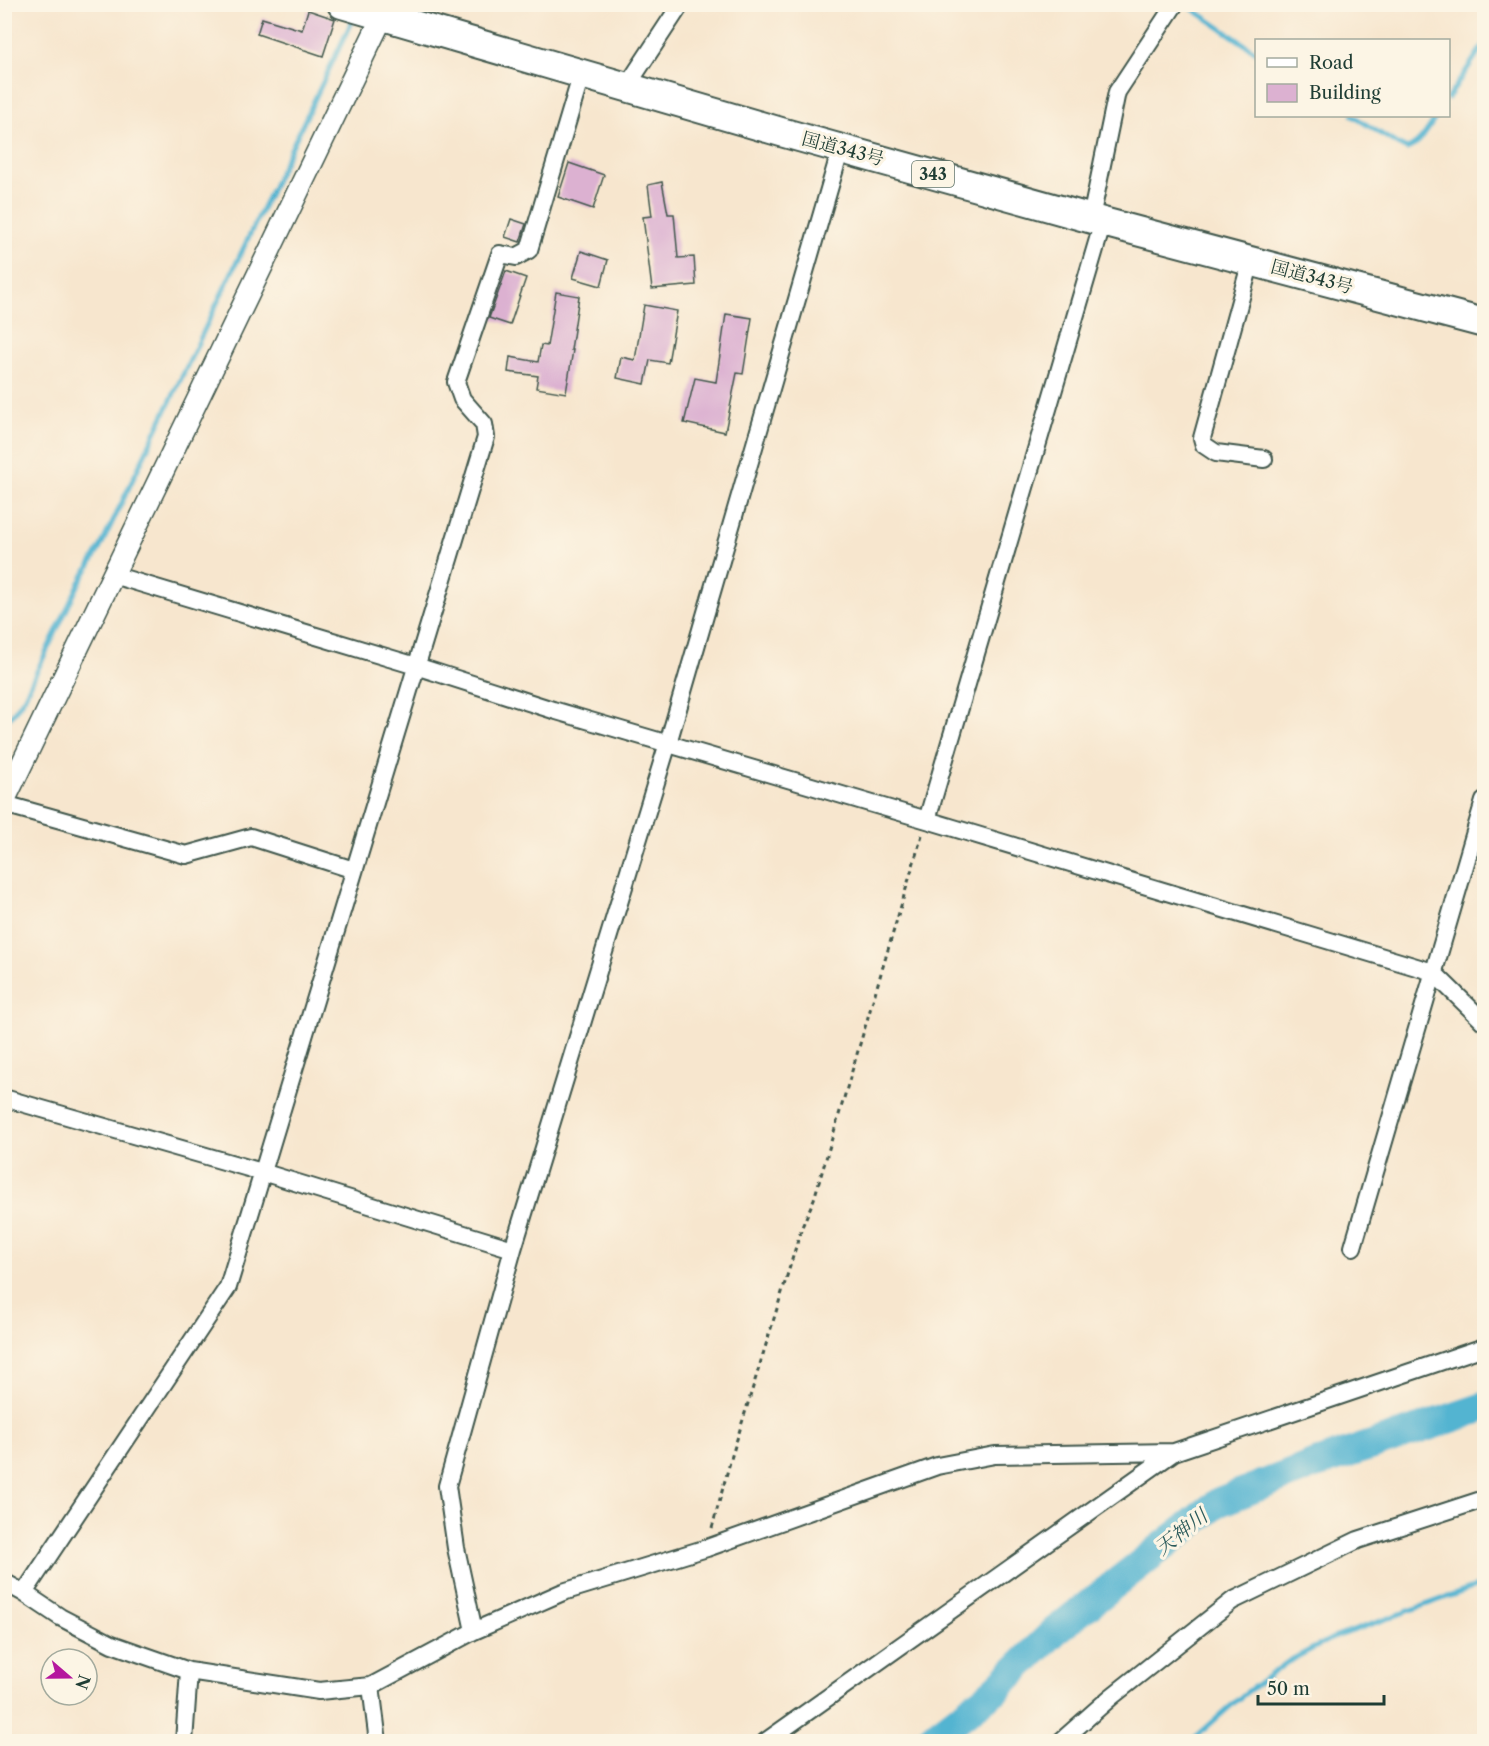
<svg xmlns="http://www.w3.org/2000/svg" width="1489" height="1746" viewBox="0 0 1489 1746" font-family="'Libre Caslon Text','Noto Serif JP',serif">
<rect width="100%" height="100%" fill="#fcf5e5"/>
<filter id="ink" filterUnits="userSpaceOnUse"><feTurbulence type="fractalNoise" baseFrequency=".0167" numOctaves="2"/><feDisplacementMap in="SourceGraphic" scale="12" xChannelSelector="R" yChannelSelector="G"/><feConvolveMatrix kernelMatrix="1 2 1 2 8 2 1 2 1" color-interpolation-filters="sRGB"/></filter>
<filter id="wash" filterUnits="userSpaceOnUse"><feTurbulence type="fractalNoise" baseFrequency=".008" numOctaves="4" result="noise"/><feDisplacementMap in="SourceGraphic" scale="24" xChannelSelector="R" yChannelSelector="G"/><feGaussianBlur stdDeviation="1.35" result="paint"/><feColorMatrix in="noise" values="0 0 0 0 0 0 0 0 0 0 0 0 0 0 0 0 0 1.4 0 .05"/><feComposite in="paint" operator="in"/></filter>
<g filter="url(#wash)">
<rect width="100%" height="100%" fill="#f7e6ce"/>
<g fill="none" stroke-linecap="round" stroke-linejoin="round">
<path stroke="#53b4d1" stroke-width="5" d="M1185 4 1256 52
M1448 98 1484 44
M1353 116 1397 144 1407 149C1422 143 1428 128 1437 116
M4 721 13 714 24 698 79 584 100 548 354 17
M1190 1742 1243 1695 1289 1661 1333 1638 1484 1584"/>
<path stroke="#53b4d1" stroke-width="30" d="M927 1742 994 1691 1055 1631 1219 1502 1313 1465 1484 1407"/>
</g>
<g id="blocks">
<path fill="#dcb1d1" d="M308 10 335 19 323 56 257 34 262 18 302 30Z
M569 163 604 175 593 209 558 197Z
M662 182 668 214H674L678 258 694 257 696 285 652 289 643 217 652 216 648 185Z
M511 219 526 224 520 242 505 237Z
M581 251 608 260 601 286 573 278Z
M506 271 526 278 510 325 489 318Z
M556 292 579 296 571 350H573L566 393 536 388 538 376 508 372 510 357 538 362 541 345 547 346Z
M644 305 677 311 668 363 650 360 645 384 617 378 621 357 635 360Z
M726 314 752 318 743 374 737 373 725 432 684 423 695 378 716 382Z"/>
</g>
</g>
<g filter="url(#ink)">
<use href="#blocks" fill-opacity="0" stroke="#3f564b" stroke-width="1.5"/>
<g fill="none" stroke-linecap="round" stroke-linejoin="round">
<defs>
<path id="minor" d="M627 86 681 4
M1091 218 1117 92 1175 4
M1251 261 1202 438 1204 445 1216 453 1264 459
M113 575 416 666 553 710 927 820 1433 972 1484 1022
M4 804 186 855 251 837 354 870
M927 820 1103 222
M4 1098 262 1172 513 1249
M1353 1247 1484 801
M4 1582 24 1593 60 1617 112 1644 189 1671 319 1691 371 1686 474 1631 563 1592 707 1548 937 1466 995 1455 1174 1452
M24 1593 228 1287 486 437 484 424 462 399 456 382 500 254 516 257 529 250 582 73
M474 1631 456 1548 447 1486 513 1249 668 743 841 148
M371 1686 378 1742
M184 1742 189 1671
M765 1742 1174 1452 1484 1347
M1060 1742 1111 1697 1232 1601 1358 1540 1484 1499"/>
<path id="tertiary" d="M4 801 388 5"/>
<path id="trunk" d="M342 4 781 132 1103 222 1484 323"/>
</defs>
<use href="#minor" stroke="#3f564b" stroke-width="20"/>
<use href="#tertiary" stroke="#3f564b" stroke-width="24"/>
<use href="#trunk" stroke="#3f564b" stroke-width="32"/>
<path stroke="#3f564b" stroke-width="3" stroke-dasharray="4.5 4.5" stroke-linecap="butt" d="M712 1528 730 1462 802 1227 814 1199 922 835"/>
<use href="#minor" stroke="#fff" stroke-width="16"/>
<use href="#tertiary" stroke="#fff" stroke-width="21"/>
<use href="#trunk" stroke="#fff" stroke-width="28"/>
</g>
</g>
<g text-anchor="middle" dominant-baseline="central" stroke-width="6" stroke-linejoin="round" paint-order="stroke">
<rect fill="#fcf5e5" stroke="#617469" stroke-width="1.5" x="912" y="161" width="42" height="26" rx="4.5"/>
<g font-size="16" font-weight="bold" fill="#1f3d34">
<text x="933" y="174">343</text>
</g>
<g font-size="18" fill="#1f3d34" stroke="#fcf5e5">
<text transform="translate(843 149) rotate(15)">国道343号</text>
<text transform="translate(1312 277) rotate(15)">国道343号</text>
</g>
<g font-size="20" font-style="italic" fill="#2c5b5b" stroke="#fcf5e5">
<text transform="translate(1181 1532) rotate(-38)">天神川</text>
</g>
</g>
<rect width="1489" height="1746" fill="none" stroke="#fcf5e5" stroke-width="24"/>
<rect x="1255" y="39" width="195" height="78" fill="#fcf5e5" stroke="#a4ab9e" stroke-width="1.5"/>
<rect x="1267" y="58" width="30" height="9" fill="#ffffff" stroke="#a4ab9e" stroke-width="1.5"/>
<text x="1309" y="69" font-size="18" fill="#1f3d34">Road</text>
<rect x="1267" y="84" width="30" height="18" fill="#dcb1d1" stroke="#a4ab9e" stroke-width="1.5"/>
<text x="1309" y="99" font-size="18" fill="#1f3d34">Building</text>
<g transform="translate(69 1677) rotate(110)"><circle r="28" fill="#fcf5e5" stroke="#a4ab9e" stroke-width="1.5"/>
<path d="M0-4.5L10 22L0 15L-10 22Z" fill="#b5179e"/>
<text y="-9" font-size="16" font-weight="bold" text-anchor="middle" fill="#1f3d34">N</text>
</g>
<path d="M1258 1695v9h126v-9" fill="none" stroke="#1f3d34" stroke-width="3"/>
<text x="1267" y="1695" font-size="18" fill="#1f3d34" stroke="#fcf5e5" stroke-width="4.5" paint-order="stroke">50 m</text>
</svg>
